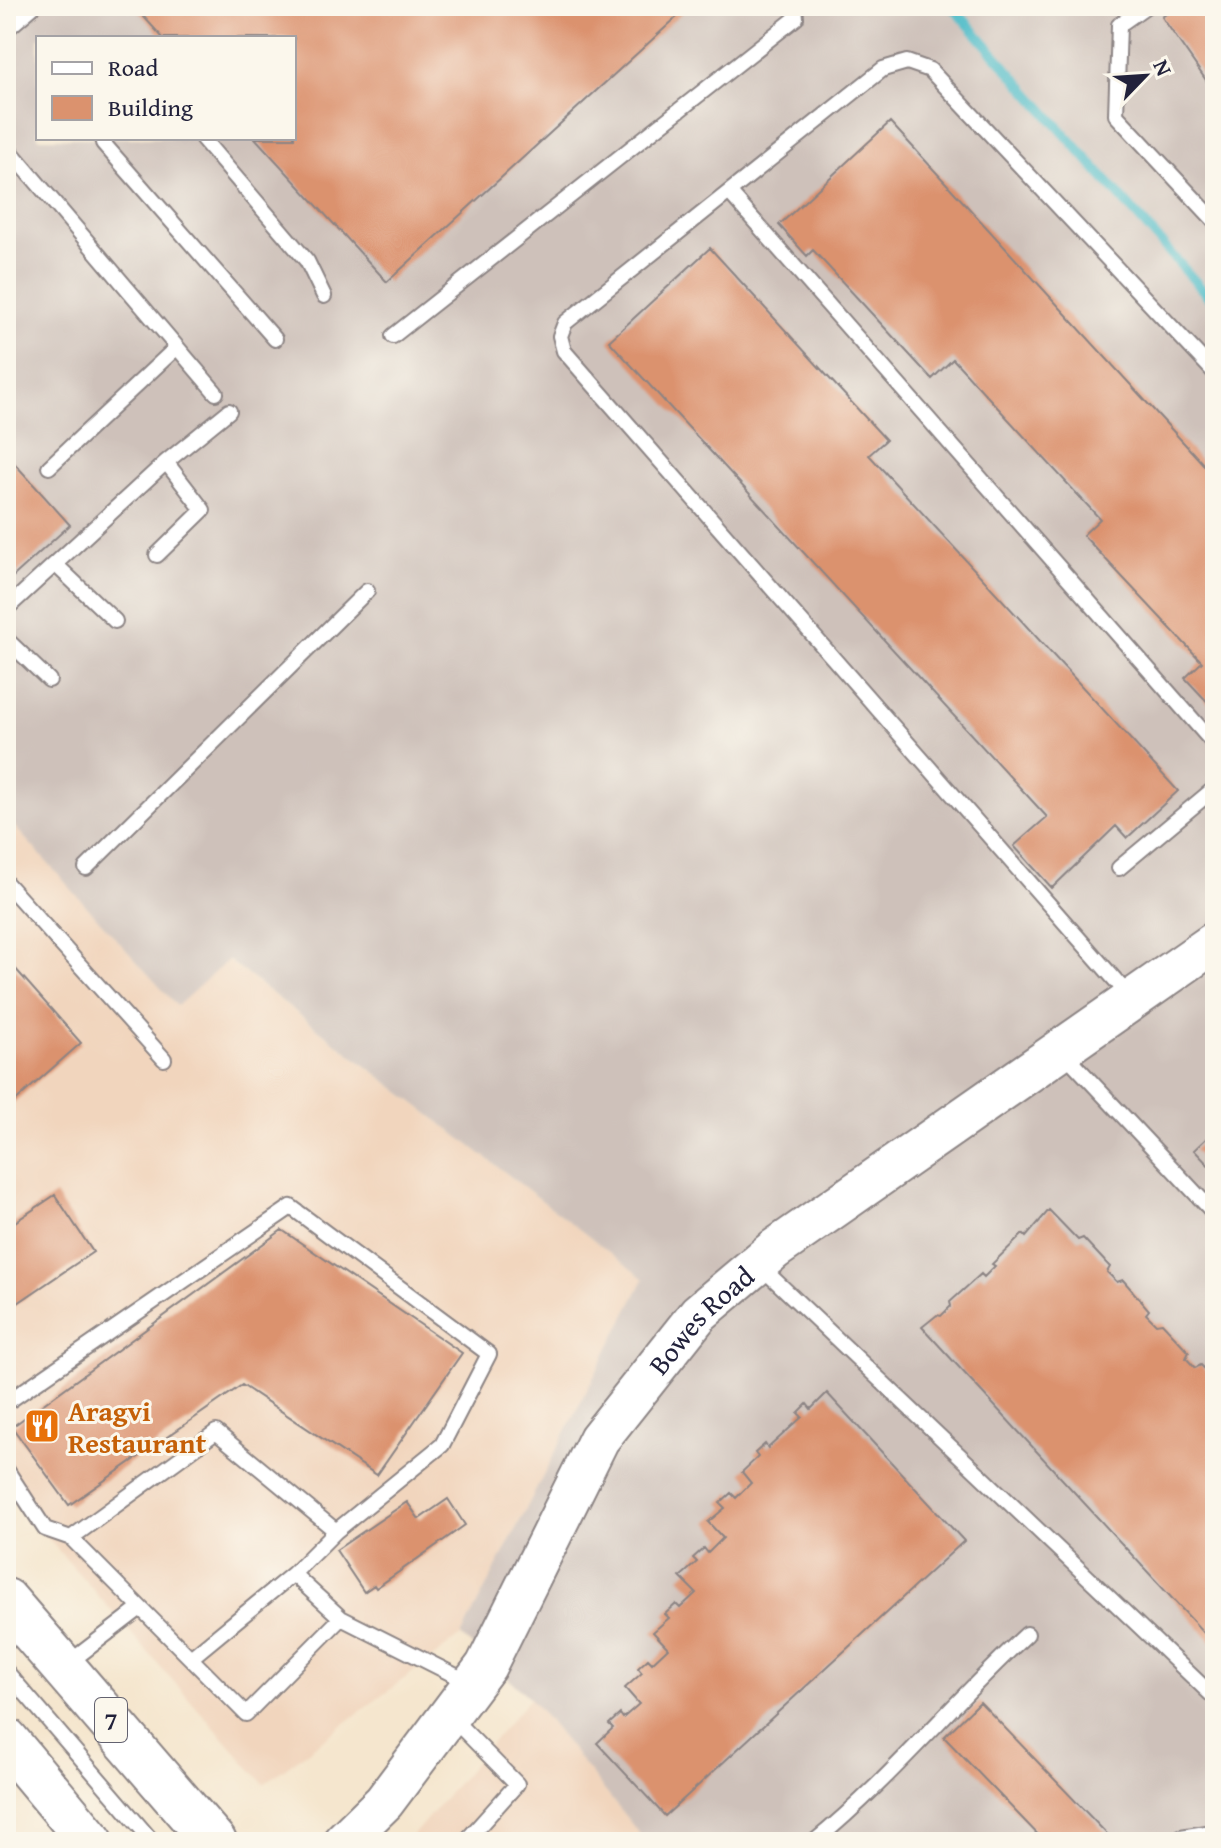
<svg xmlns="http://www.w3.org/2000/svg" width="1221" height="1848" viewBox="0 0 1221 1848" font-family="'Gentium Book Plus',serif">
<rect width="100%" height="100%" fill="#fbf7ec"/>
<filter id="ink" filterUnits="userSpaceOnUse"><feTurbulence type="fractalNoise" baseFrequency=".0125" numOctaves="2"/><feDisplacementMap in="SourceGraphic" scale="16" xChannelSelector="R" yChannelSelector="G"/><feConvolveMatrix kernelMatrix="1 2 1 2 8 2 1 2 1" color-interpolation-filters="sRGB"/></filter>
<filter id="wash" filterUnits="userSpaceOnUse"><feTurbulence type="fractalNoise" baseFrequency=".006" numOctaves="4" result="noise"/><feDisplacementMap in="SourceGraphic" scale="32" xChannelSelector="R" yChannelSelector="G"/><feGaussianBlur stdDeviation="1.8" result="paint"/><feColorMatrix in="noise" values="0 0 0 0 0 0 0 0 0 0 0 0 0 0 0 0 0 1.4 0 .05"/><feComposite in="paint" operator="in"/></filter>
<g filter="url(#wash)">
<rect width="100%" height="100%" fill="#f5e6ce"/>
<path fill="#f1d5bd" d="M6 817 176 1005 227 960 644 1279 461 1636 264 1784 6 1491Z
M530 1698 646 1842H407Z"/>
<path fill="#cec1ba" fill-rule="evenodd" d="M6 6H1215V1842H646L530 1698 461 1636 644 1279 228 960 177 1006 6 817ZM38 38H294V138H38Z"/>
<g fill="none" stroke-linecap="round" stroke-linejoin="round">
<path stroke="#4ebbc8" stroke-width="10" d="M952 6 1215 304"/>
</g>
<g id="blocks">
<path fill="#db926e" d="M134 6H689L387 282 255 138H294V38H163Z
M1177 6H1215V93L1162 17Z
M890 122 1215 477V710L1185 678 1202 662 1083 535 1100 519 953 359 932 379 813 250 807 256 779 225Z
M710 248 886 440 869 455 1178 791 1127 838 1116 826 1052 888 1014 846 1047 817 609 341Z
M6 454 70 525 6 583Z
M6 958 81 1043 6 1109Z
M1215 1130V1172L1194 1150Z
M55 1195 93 1252 6 1311V1228Z
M1049 1210 1078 1240 1083 1238 1110 1267 1107 1272 1117 1282 1123 1280 1149 1310 1146 1314 1156 1324 1162 1323 1189 1352 1186 1358 1195 1368 1201 1365 1215 1380V1645L922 1327 937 1315 941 1316 951 1306 950 1302 981 1274 984 1277 995 1266 992 1264 1023 1234 1026 1237Z
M282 1230 462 1353 377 1475 242 1385 69 1505 12 1427Z
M827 1393 964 1541 665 1816 597 1743 613 1728 609 1724 620 1714 623 1718 639 1704 625 1688 642 1673 638 1668 648 1659 652 1663 668 1648 653 1632 669 1618 665 1614 676 1604 680 1608 696 1593 680 1577 697 1562 693 1558 704 1548 708 1553 723 1538 708 1522 725 1508 720 1503 731 1493 736 1498 751 1483 742 1472 758 1457 755 1453 765 1444 768 1448 802 1417 798 1413 807 1404 811 1409Z
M448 1499 465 1525 376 1588 374 1585 364 1592 336 1550 407 1502 419 1519Z
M980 1702 1108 1835 1101 1842H1045L944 1737Z"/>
</g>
</g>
<g filter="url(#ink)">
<use href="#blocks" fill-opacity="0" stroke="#8c8484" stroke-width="2"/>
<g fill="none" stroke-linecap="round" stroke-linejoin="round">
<defs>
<path id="lane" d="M1146 6 1119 25 1116 115 1215 221
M6 30 34 6
M103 138V143L275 339
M202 138 307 261 324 296
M6 146 216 393
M729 192 1215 745
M393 336 796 18 795 6
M49 467 177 347
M157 555 203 510 166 462
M55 564 115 621
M6 609 166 462 229 411
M6 639 49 680
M86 868 367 591
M1119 868 1215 788
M6 883 164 1059
M1131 998 564 351 560 336 565 323 883 69 907 62 930 70 1215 373
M1064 1053 1215 1214
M760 1266 1215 1698
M6 1403 291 1207 489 1354 442 1445 336 1531
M6 1469 45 1529 71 1538
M341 1618 246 1714 71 1538 216 1432 336 1531 293 1574 341 1618 472 1684
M192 1657 293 1574
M66 1665 139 1609
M6 1671 153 1842
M452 1718 517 1784 465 1842
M814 1842C891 1779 954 1701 1027 1634
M1176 1842 1181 1837 1212 1832 1215 1836"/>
<g id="secondary">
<path id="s1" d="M343 1842 384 1802 486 1666 599 1439 699 1313 775 1249 1215 942"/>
</g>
<path id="primary" d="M6 1601 214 1842
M6 1740 91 1842"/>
</defs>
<use href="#lane" stroke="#8c8484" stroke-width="18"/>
<use href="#secondary" stroke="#8c8484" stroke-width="44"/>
<use href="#primary" stroke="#8c8484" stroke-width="48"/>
<use href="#lane" stroke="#fff" stroke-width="14"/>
<use href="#secondary" stroke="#fff" stroke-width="40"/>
<use href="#primary" stroke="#fff" stroke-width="44"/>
</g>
</g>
<defs>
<symbol id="restaurant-square" viewBox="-11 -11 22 22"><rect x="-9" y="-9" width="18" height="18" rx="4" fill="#e8710a" stroke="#fbf7ec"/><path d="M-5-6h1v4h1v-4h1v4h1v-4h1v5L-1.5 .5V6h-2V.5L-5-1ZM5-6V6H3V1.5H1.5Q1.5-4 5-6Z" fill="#fff"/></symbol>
</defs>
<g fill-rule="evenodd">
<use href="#restaurant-square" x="22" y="1406" width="40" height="40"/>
</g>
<g text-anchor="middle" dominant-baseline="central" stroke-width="6" stroke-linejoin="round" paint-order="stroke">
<rect fill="#fbf7ec" stroke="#636270" stroke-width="2" x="95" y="1698" width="32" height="44" rx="6"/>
<g font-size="26" font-weight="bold" fill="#22223b">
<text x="111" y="1720">7</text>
</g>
<g font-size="28" fill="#22223b" stroke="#fbf7ec">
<text stroke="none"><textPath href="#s1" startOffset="638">Bowes Road</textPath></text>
</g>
<g font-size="28" font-weight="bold" fill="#c56008" stroke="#fbf7ec" text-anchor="start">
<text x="68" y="1410">Aragvi<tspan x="68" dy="32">Restaurant</tspan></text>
</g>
</g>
<rect width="1221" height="1848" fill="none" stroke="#fbf7ec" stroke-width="32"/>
<rect x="36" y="36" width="260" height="104" fill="#fbf7ec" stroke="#a4a2a5" stroke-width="2"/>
<rect x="52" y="62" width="40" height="12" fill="#ffffff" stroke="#a4a2a5" stroke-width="2"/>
<text x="108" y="76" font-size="24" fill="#22223b">Road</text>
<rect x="52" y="96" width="40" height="24" fill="#db926e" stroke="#a4a2a5" stroke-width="2"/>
<text x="108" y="116" font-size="24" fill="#22223b">Building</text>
<g transform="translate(1145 76) rotate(65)" stroke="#fbf7ec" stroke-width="6" paint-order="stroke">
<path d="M0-6L14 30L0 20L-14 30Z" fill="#22223b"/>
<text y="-12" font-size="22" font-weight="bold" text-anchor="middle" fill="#22223b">N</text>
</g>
</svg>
